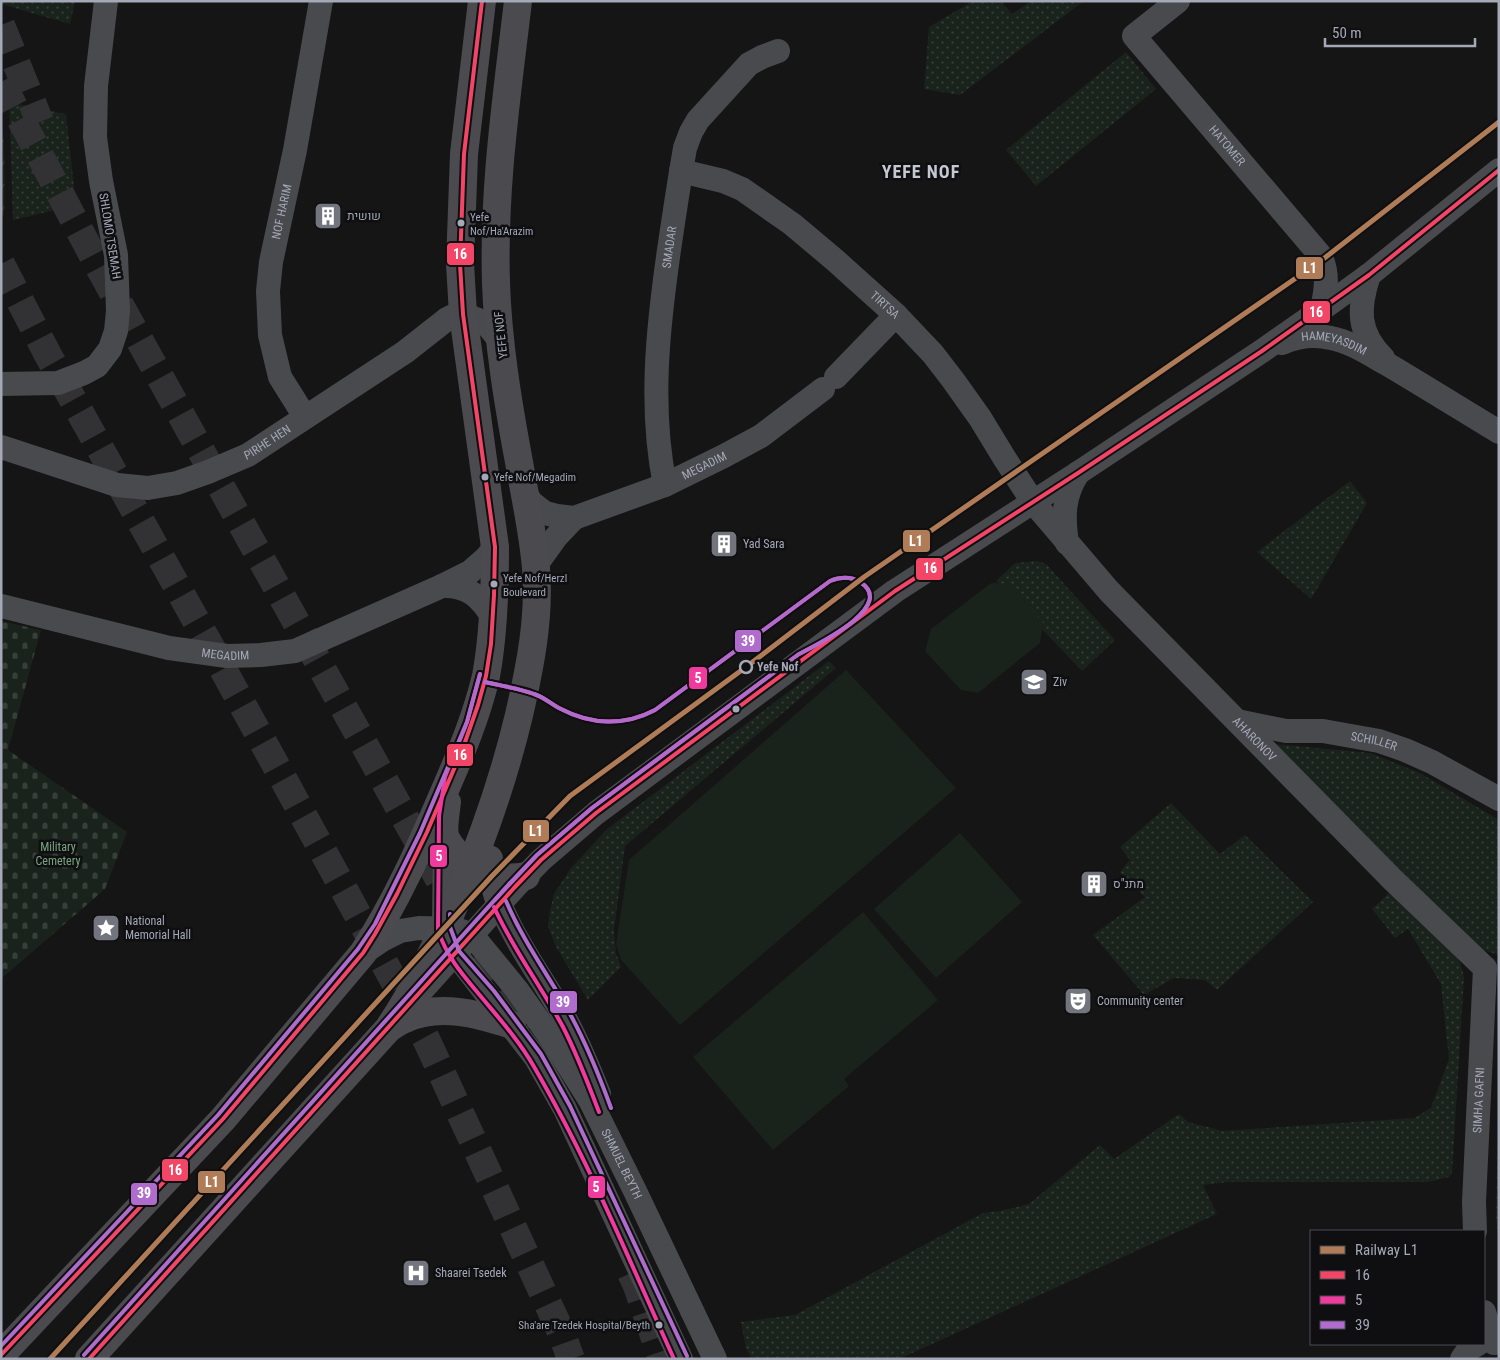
<svg xmlns="http://www.w3.org/2000/svg" width="1500" height="1360" viewBox="0 0 1500 1360" font-family="'Roboto Condensed',Heebo,sans-serif">
<defs>
<pattern id="forest-crowns" width="20" height="18" patternUnits="userSpaceOnUse" patternTransform="scale(1.25)"><rect width="20" height="18" fill="#1a221c"/><path d="M2 6a3 3 0 1 1 6 0M12 15a3 3 0 1 1 6 0" fill="none" stroke="#383f3b"/></pattern>
<pattern id="cemetery-stones" width="16" height="16" patternUnits="userSpaceOnUse" patternTransform="scale(1.25)"><rect width="16" height="16" fill="#1a221c"/><path d="M2 7V4a2 2 0 0 1 4 0v3zM10 15v-3a2 2 0 0 1 4 0v3z" fill="#383f3b"/></pattern>
<pattern id="park-dots" width="8" height="8" patternUnits="userSpaceOnUse" patternTransform="scale(1.25)"><rect width="8" height="8" fill="#1a221c"/><path d="M2 2h.1M6 6h.1" fill="none" stroke="#383f3b" stroke-width="1.8" stroke-linecap="round"/></pattern>
</defs>
<rect width="100%" height="100%" fill="#151515"/>
<path fill="url(#forest-crowns)" d="M1 110C5 145 5 180 4 215L1 217Z"/>
<path fill="url(#cemetery-stones)" d="M1 621 41 630 8 750 127 832 105 889 1 979Z"/>
<path fill="url(#park-dots)" d="M1 1H75L70 24 1 4Z
M973 1H1001L1012 14 1031 1H1084L960 95 924 89 929 27Z
M1126 52 1156 89 1036 186 1006 150Z
M9 102 66 114 76 205 13 220Z
M1350 481 1367 503 1311 599 1257 552Z
M1037 561 1046 564 1115 640 1082 671 996 581 1015 563Z
M829 661 836 668 625 846 614 930 616 953 621 967 588 1000 556 947 548 926 550 911 554 894 571 868 606 830Z
M1275 744 1370 753 1420 773 1499 820V955L1478 948Z
M1171 803 1220 854 1245 835 1313 902 1217 990 1205 980 1174 978 1144 995 1093 935 1145 897 1120 872 1130 860 1120 847Z
M1391 891 1453 953 1460 962 1464 977 1452 1173 1449 1177 1428 1182H1228L1203 1185 1217 1214 899 1359H751L746 1348 741 1322 795 1315 983 1213 1000 1211 1029 1204 1100 1145 1114 1159 1179 1114 1188 1122 1223 1131 1414 1118 1431 1108 1449 1059 1441 984 1408 929 1395 938 1372 909Z
M1499 1076V1244L1496 1217Z"/>
<path fill="#1a221c" d="M991 583 1009 584 1043 623 1040 643 978 693 961 690 925 651 931 629Z
M846 670 956 788 680 1025 621 960 616 944 629 860Z
M960 833 1022 902 936 978 874 909Z
M863 912 938 1000 844 1079 849 1086 773 1150 693 1057Z"/>
<g fill="none" stroke-linecap="round" stroke-linejoin="round">
<path stroke="#323235" stroke-width="28" stroke-dasharray="28 14" stroke-linecap="butt" d="M1 25 40 122
M1 82 100 269 450 899
M1 264 48 355 218 660 427 1041 561 1332 571 1359
M481 954 501 990 520 1032
M631 1273 637 1286 662 1359"/>
<g stroke="#484a4e" stroke-width="24">
<path id="s1" d="M1178 1 1134 36 1320 255C1329 273 1326 291 1322 309"/>
<path id="s2" d="M681 171 723 181 742 189 792 224 836 261 896 315 933 354 953 380 980 418 1005 459 1033 502 1109 591 1393 880 1485 968"/>
<path d="M1369 275C1358 308 1357 332 1383 358"/>
<path id="s3" d="M1282 343C1298 336 1314 334 1331 338 1351 342 1369 354 1387 364 1424 386 1461 409 1499 432"/>
<path d="M836 377 896 315"/>
<path d="M1 384 58 383 84 373 97 366 110 349 116 331 118 311 116 255 101 181 95 137 96 86 106 1"/>
<path id="s4" d="M305 417 280 377 270 335 268 291 271 262 295 150 321 1"/>
<path id="s5" d="M1 447 117 485 148 488 177 483 208 472 248 455 405 352 447 319 455 315 463 314 478 320 489 327 501 342"/>
<path id="s6" d="M665 485C649 407 658 327 669 250 674 216 679 182 685 148L691 132 698 120 749 64 762 57 778 51"/>
<path id="s7" d="M524 492 532 503 545 513 557 516 574 518 665 485 724 456 761 436 823 389"/>
<path d="M1067 543C1063 516 1063 497 1078 473"/>
<path d="M536 565 556 537 574 518"/>
<path d="M442 586C468 585 481 597 493 618"/>
<path id="s8" d="M1 606 169 648 227 656 261 655 295 651 442 586 470 572 486 558 495 547"/>
<path id="s9" d="M1237 721 1286 731H1323L1379 741 1405 750 1432 762 1499 799"/>
<path d="M445 836 444 928 450 947 536 1058 565 1109 681 1359"/>
<path d="M500 904C516 943 541 977 562 1013 577 1039 588 1066 599 1094"/>
<path id="s10" d="M363 953 382 940 400 931 419 928 456 929 472 935 517 990 553 1041 590 1100 635 1191 715 1359"/>
<path d="M414 999 514 888 541 860 596 813 895 591 1078 473 1262 351 1322 309 1369 275 1499 170"/>
<path id="s11" d="M1475 1231 1474 1202 1485 968"/>
<path d="M1484 1312 1494 1343"/>
<path d="M1462 1359 1469 1349 1478 1344"/>
</g>
<path stroke="#4b4b4f" stroke-width="28" d="M447 802C446 810 443 828 445 836 447 842 452 848 456 853 475 874 498 881 526 876
M489 859 492 876 500 904
M388 1029C394 1025 399 1021 405 1019 439 1003 478 1014 512 1025
M1 1355 223 1119 363 953C396 902 421 846 445 790 461 753 477 715 486 676 494 633 495 589 495 547L463 314 460 264 464 154 482 1
M89 1359 388 1029C416 987 438 943 458 897 483 838 504 778 519 715 530 667 540 618 536 568 533 532 525 497 519 462 508 403 498 343 496 283 493 188 507 95 518 1"/>
<defs>
<path id="bus-1" d="M1 1355 223 1119 363 953 375 934 397 894 427 832 463 748 478 705 486 676 491 644 494 595 495 547 463 314 460 264 464 154 482 1
M89 1359 514 888 541 860 596 813 895 591 1078 473 1262 351 1369 275 1499 170"/>
<path id="bus-2" d="M480 674 467 722 445 777 439 816 438 930C446 955 461 973 478 993 497 1016 518 1039 533 1065 588 1159 629 1260 674 1359
M485 682C501 686 518 688 534 694 544 697 552 705 561 709 591 725 625 726 655 710L830 581C840 577 850 576 860 582 898 606 816 645 799 654L592 808 537 855 495 900
M494 907C513 949 541 986 563 1027 577 1054 588 1083 599 1112"/>
<path id="bus-3" d="M506 901C523 941 548 975 569 1012 586 1043 599 1075 611 1108
M450 914V927L459 951 494 991 541 1054 570 1106 687 1356
M1 1346 218 1115 358 949 375 924 420 833 467 722 480 674
M84 1355 509 884 537 855 592 808 799 654C816 645 898 606 860 582 850 576 840 577 830 581L655 710C625 726 591 725 561 709 552 705 544 697 534 694 518 688 501 686 485 682"/>
</defs>
<use href="#bus-1" stroke="#0f0f11" stroke-width="8"/>
<use href="#bus-2" stroke="#0f0f11" stroke-width="8"/>
<use href="#bus-3" stroke="#0f0f11" stroke-width="8"/>
<use href="#bus-1" stroke="#f34667" stroke-width="4"/>
<use href="#bus-2" stroke="#f13a9d" stroke-width="4"/>
<use href="#bus-3" stroke="#b06ccc" stroke-width="4"/>
<defs>
<path id="rail-1" d="M50 1359 492 876 570 796 746 667 864 577 1322 260 1499 122"/>
</defs>
<use href="#rail-1" stroke="#0f0f11" stroke-width="9"/>
<use href="#rail-1" stroke="#b07c57" stroke-width="5"/>
</g>
<defs>
<symbol id="building-square" viewBox="-11 -11 22 22"><rect x="-9" y="-9" width="18" height="18" rx="4" fill="#72757e" stroke="#0f0f11"/><path d="M-4-6H4V6H1V3H-1V6H-4ZM-2.5-4.3h1.7v1.8h-1.7ZM.8-4.3h1.7v1.8H.8ZM-2.5-1h1.7V.8h-1.7ZM.8-1h1.7V.8H.8Z" fill="#fff"/></symbol>
<symbol id="school-square" viewBox="-11 -11 22 22"><rect x="-9" y="-9" width="18" height="18" rx="4" fill="#72757e" stroke="#0f0f11"/><path d="M0-5L7-2L0 1L-7-2ZM-4 1L0 2.5L4 1V4Q0 6-4 4Z" fill="#fff"/></symbol>
<symbol id="sight-square" viewBox="-11 -11 22 22"><rect x="-9" y="-9" width="18" height="18" rx="4" fill="#72757e" stroke="#0f0f11"/><path d="M0-6L1.8-2.2L6-1.7L2.9 1.2L3.7 5.4L0 3.3L-3.7 5.4L-2.9 1.2L-6-1.7L-1.8-2.2Z" fill="#fff"/></symbol>
<symbol id="theatre-square" viewBox="-11 -11 22 22"><rect x="-9" y="-9" width="18" height="18" rx="4" fill="#72757e" stroke="#0f0f11"/><path d="M-5-5.5Q0-4 5-5.5V0Q5 5 0 6Q-5 5-5 0ZM-3.3-2.5H-1v1.5H-3.3ZM1-2.5H3.3v1.5H1ZM-2.8 1Q0 5.5 2.8 1Z" fill="#fff"/></symbol>
<symbol id="hospital-square" viewBox="-11 -11 22 22"><rect x="-9" y="-9" width="18" height="18" rx="4" fill="#72757e" stroke="#0f0f11"/><path d="M-5-5h3v3.5h4V-5h3V5h-3V1.5h-4V5h-3Z" fill="#fff"/></symbol>
</defs>
<g fill-rule="evenodd">
<use href="#building-square" x="312" y="200" width="32" height="32"/>
<use href="#building-square" x="708" y="528" width="32" height="32"/>
<use href="#school-square" x="1018" y="666" width="32" height="32"/>
<use href="#building-square" x="1078" y="868" width="32" height="32"/>
<use href="#sight-square" x="90" y="912" width="32" height="32"/>
<use href="#theatre-square" x="1062" y="985" width="32" height="32"/>
<use href="#hospital-square" x="400" y="1257" width="32" height="32"/>
</g>
<g fill="#a4a8b7" stroke="#0f0f11" stroke-width="2">
<circle cx="461" cy="223" r="4.5"/>
<circle cx="485" cy="477" r="4.5"/>
<circle cx="494" cy="584" r="4.5"/>
<circle cx="736" cy="709" r="4.5"/>
<circle cx="659" cy="1325" r="4.5"/>
</g>
<circle fill="#0f0f11" stroke="#a4a8b7" stroke-width="2.5" cx="746" cy="667" r="6"/>
<g text-anchor="middle" dominant-baseline="central" stroke-width="5" stroke-linejoin="round" paint-order="stroke">
<g font-size="11" fill="#a4a8b7" stroke="#0f0f11" text-anchor="start">
<text x="470" y="217">Yefe<tspan x="470" dy="14">Nof/Ha'Arazim</tspan></text>
<text x="494" y="477">Yefe Nof/Megadim</text>
<text x="503" y="578">Yefe Nof/Herzl<tspan x="503" dy="14">Boulevard</tspan></text>
<text x="650" y="1325" text-anchor="end">Sha'are Tzedek Hospital/Beyth</text>
</g>
<g font-size="12" fill="#a4a8b7" stroke="#0f0f11">
<text stroke="none"><textPath href="#s1" startOffset="200">HATOMER</textPath></text>
<text stroke="none"><textPath href="#s4" startOffset="215">NOF HARIM</textPath></text>
<text transform="translate(110 236) rotate(81)">SHLOMO TSEMAH</text>
<text stroke="none"><textPath href="#s6" startOffset="239">SMADAR</textPath></text>
<text stroke="none"><textPath href="#s2" startOffset="248">TIRTSA</textPath></text>
<text transform="translate(501 335) rotate(-96)">YEFE NOF</text>
<text stroke="none"><textPath href="#s3" startOffset="54">HAMEYASDIM</textPath></text>
<text stroke="none"><textPath href="#s5" startOffset="282">PIRHE HEN</textPath></text>
<text stroke="none"><textPath href="#s7" startOffset="200">MEGADIM</textPath></text>
<text stroke="none"><textPath href="#s8" startOffset="230">MEGADIM</textPath></text>
<text stroke="none"><textPath href="#s2" startOffset="820">AHARONOV</textPath></text>
<text stroke="none"><textPath href="#s9" startOffset="139">SCHILLER</textPath></text>
<text stroke="none"><textPath href="#s11" startOffset="131">SIMHA GAFNI</textPath></text>
<text stroke="none"><textPath href="#s10" startOffset="391">SHMUEL BEYTH</textPath></text>
</g>
<g font-size="12" fill="#a4a8b7" stroke="#0f0f11" text-anchor="start">
<text x="347" y="216">שושית</text>
<text x="743" y="544">Yad Sara</text>
<text x="1053" y="682">Ziv</text>
<text x="1113" y="884">מתנ"ס</text>
<text x="125" y="921">National<tspan x="125" dy="14">Memorial Hall</tspan></text>
<text x="1097" y="1001">Community center</text>
<text x="435" y="1273">Shaarei Tsedek</text>
</g>
<g font-size="12" font-weight="bold" fill="#a4a8b7" stroke="#0f0f11" text-anchor="start">
<text x="757" y="667">Yefe Nof</text>
</g>
<g font-size="12" fill="#79a47f" stroke="#0f0f11">
<text x="58" y="847">Military<tspan x="58" dy="14">Cemetery</tspan></text>
</g>
<g font-size="18" font-weight="bold" letter-spacing="1" fill="#c5c8d3" stroke="#0f0f11">
<text x="921" y="171">YEFE NOF</text>
</g>
</g>
<g stroke="#0f0f11" stroke-width="2">
<rect x="446" y="242" width="29" height="24" rx="5" fill="#f34667"/>
<rect x="1295" y="256" width="29" height="24" rx="5" fill="#b07c57"/>
<rect x="1302" y="300" width="29" height="24" rx="5" fill="#f34667"/>
<rect x="902" y="529" width="29" height="24" rx="5" fill="#b07c57"/>
<rect x="915" y="557" width="29" height="24" rx="5" fill="#f34667"/>
<rect x="734" y="629" width="28" height="24" rx="5" fill="#b06ccc"/>
<rect x="688" y="666" width="20" height="24" rx="5" fill="#f13a9d"/>
<rect x="446" y="743" width="28" height="24" rx="5" fill="#f34667"/>
<rect x="522" y="819" width="28" height="24" rx="5" fill="#b07c57"/>
<rect x="429" y="844" width="19" height="24" rx="5" fill="#f13a9d"/>
<rect x="549" y="990" width="29" height="24" rx="5" fill="#b06ccc"/>
<rect x="161" y="1158" width="28" height="24" rx="5" fill="#f34667"/>
<rect x="197" y="1170" width="29" height="24" rx="5" fill="#b07c57"/>
<rect x="587" y="1175" width="19" height="24" rx="5" fill="#f13a9d"/>
<rect x="130" y="1182" width="28" height="24" rx="5" fill="#b06ccc"/>
</g>
<g font-size="14" text-anchor="middle" font-weight="bold" fill="#fff">
<text x="460" y="259">16</text>
<text x="1310" y="273">L1</text>
<text x="1316" y="317">16</text>
<text x="916" y="546">L1</text>
<text x="930" y="573">16</text>
<text x="748" y="646">39</text>
<text x="698" y="683">5</text>
<text x="460" y="760">16</text>
<text x="536" y="836">L1</text>
<text x="439" y="861">5</text>
<text x="563" y="1007">39</text>
<text x="175" y="1175">16</text>
<text x="212" y="1187">L1</text>
<text x="596" y="1192">5</text>
<text x="144" y="1198">39</text>
</g>
<rect width="1500" height="1360" fill="none" stroke="#a4a8b7" stroke-width="5"/>
<rect x="1310" y="1230" width="175" height="115" fill="#0f0f11" stroke="#4b4c53"/>
<rect x="1320" y="1246" width="25" height="8" fill="#b07c57" stroke="#4b4c53"/>
<text x="1355" y="1255" font-size="15" fill="#a4a8b7">Railway L1</text>
<rect x="1320" y="1271" width="25" height="8" fill="#f34667" stroke="#4b4c53"/>
<text x="1355" y="1280" font-size="15" fill="#a4a8b7">16</text>
<rect x="1320" y="1296" width="25" height="8" fill="#f13a9d" stroke="#4b4c53"/>
<text x="1355" y="1305" font-size="15" fill="#a4a8b7">5</text>
<rect x="1320" y="1321" width="25" height="8" fill="#b06ccc" stroke="#4b4c53"/>
<text x="1355" y="1330" font-size="15" fill="#a4a8b7">39</text>
<path d="M1325 38v8h150v-8" fill="none" stroke="#a4a8b7" stroke-width="2.5"/>
<text x="1332" y="38" font-size="15" fill="#a4a8b7" stroke="#0f0f11" stroke-width="4" paint-order="stroke">50 m</text>
</svg>
